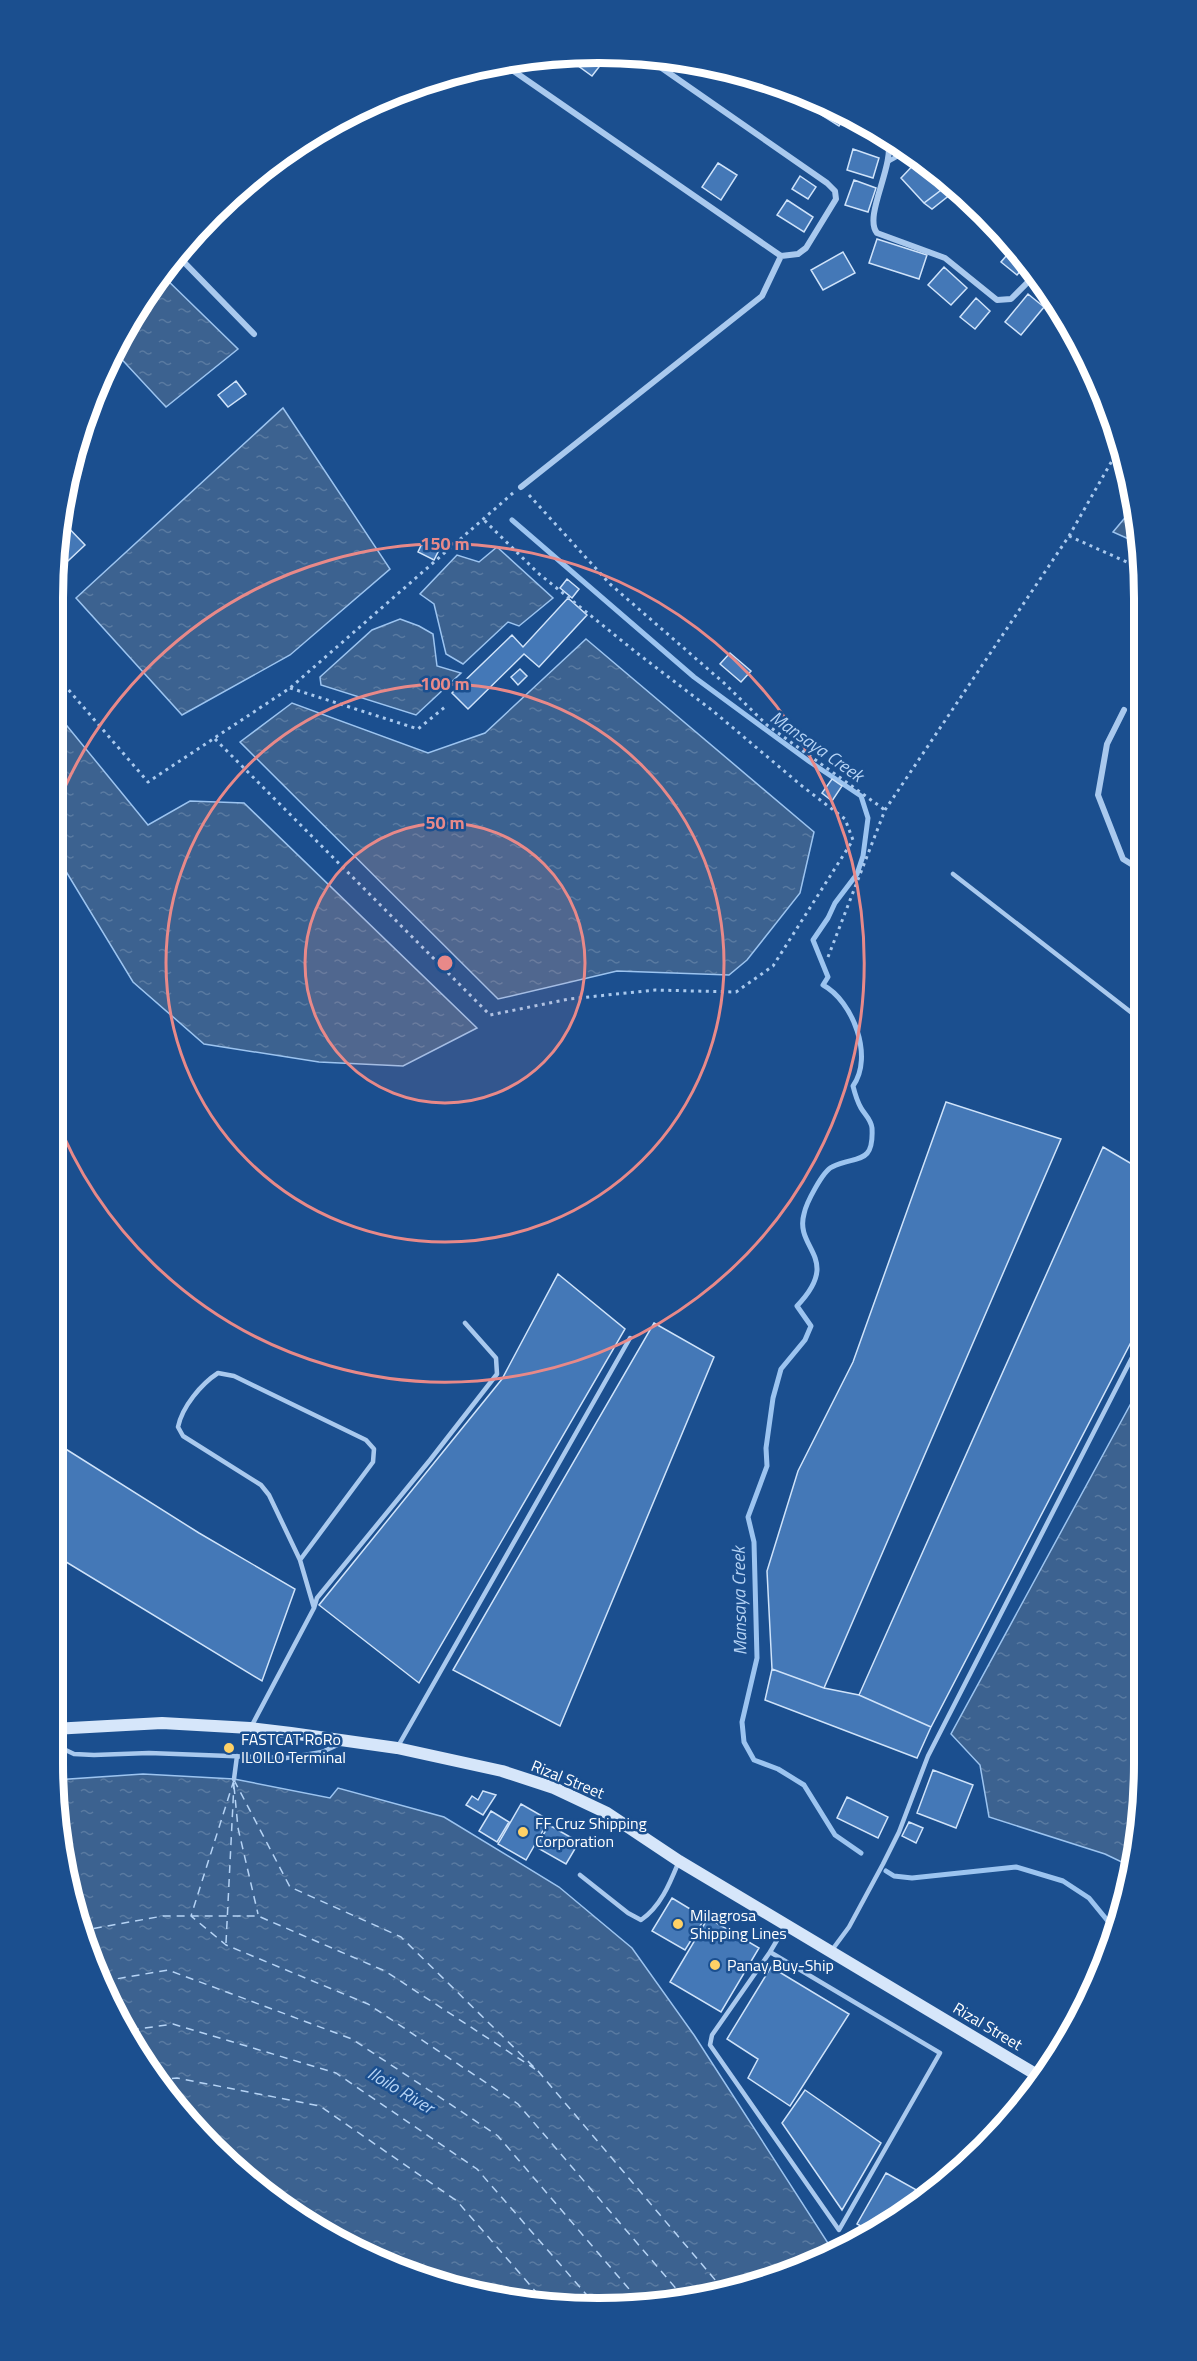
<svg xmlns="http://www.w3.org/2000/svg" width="1197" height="2361" viewBox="0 0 1197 2361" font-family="'Titillium Web',sans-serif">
<defs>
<pattern id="water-ripples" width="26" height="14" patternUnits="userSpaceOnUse" patternTransform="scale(1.5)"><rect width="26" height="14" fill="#3c6290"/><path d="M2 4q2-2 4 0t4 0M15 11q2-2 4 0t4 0" fill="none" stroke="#597aa1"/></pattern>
</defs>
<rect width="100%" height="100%" fill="#1b4f8f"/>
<path fill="url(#water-ripples)" stroke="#9cc4f0" stroke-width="1.5" d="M161 274 238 349 166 407 113 350Z
M283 408 390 569 290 655 182 715 76 598Z
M1134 507 1140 528V544L1113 532Z
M497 547 553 598 519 626 508 622 463 664 446 654 434 604 420 594 457 555 479 562Z
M400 619 419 626 433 634 437 666 461 673 416 715 321 685 320 677 372 630Z
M586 639 814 832 800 893 747 960 729 975 617 971 498 999 240 742 292 703 428 753 485 733Z
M54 710 148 825 190 801 244 803 477 1028 403 1066 319 1062 204 1044 133 982 53 850Z
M1142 1383 1143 1798 1132 1867 1105 1854 989 1817 980 1765 951 1734Z
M143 1774 234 1779 330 1798 338 1788 444 1817 559 1887 632 1948 694 2035 835 2254 670 2304 492 2298 325 2235 238 2173 166 2095 82 1938 55 1780Z"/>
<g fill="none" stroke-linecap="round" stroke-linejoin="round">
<path stroke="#9cc4f0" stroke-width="5" d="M512 520 694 677 810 762 861 796 868 818 863 856 857 874 835 903 828 918 813 940 828 977 823 985C853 1001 874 1057 853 1086 855 1094 857 1101 861 1108 865 1115 871 1119 872 1128 874 1166 856 1155 832 1167 823 1171 806 1203 804 1214 794 1249 843 1258 797 1306L811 1326 805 1340 781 1369 773 1398 766 1448 767 1466 748 1517 754 1542 757 1658 742 1722 744 1742 754 1760 778 1769 804 1785 835 1835 861 1853
M886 1871 894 1876 912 1878 1016 1867 1063 1881 1089 1898 1116 1931"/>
<path stroke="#b5d3f5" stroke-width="1.5" stroke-dasharray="8 6" stroke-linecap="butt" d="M234 1780 191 1916 226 1945 368 2004 518 2104 685 2299
M234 1780 290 1887 401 1937 538 2071 722 2288
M234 1786 238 1828 258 1914
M80 1931 163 1916H258L385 1971 535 2069
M226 1943 234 1783
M104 1981 168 1970 352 2039 498 2136 641 2303
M131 2030 173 2024 336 2073 477 2169 592 2301
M158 2080 177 2078 320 2106 457 2201 543 2300"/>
</g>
<path fill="#4478b7" stroke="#cfe3fa" stroke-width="1.5" d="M609 54 592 76 577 65 584 55Z
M809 97 847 113 839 126 804 104Z
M853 149 879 158 873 178 847 170Z
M918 160 944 188 924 203 901 178Z
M718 163 737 175 721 200 702 187Z
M933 168 955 189 951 194 930 172Z
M800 176 816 187 808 199 792 189Z
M854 180 876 188 868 212 845 205Z
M944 188 951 194 932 209 924 203Z
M787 200 813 217 804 232 777 215Z
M877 239 927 255 919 279 869 263Z
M1013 248 1028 262 1017 275 1001 262Z
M843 252 855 273 823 290 811 270Z
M944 267 967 288 951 305 928 285Z
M1028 294 1044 307 1021 335 1005 322Z
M976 298 990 311 975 329 960 317Z
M236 381 246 394 228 407 218 395Z
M61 520 85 545 54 574V563Z
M425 537 441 546 434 560 418 552Z
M567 579 579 589 572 598 560 588Z
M568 598 587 615 539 667 524 654 468 709 452 693 512 635 523 647Z
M730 653 751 671 741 682 720 664Z
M520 669 527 676 518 685 511 677Z
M832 779 842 786 832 801 822 793Z
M946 1102 1061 1139 824 1688 772 1669 767 1571 798 1471 853 1362Z
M1103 1147 1142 1170V1321L931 1727 859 1695Z
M558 1274 625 1329 419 1683 319 1605 502 1379Z
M654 1323 714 1357 560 1726 453 1670Z
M53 1441 199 1533 295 1589 262 1681 53 1554Z
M772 1669 824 1688 859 1695 931 1727 917 1758 765 1700Z
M933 1770 973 1785 956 1828 917 1813Z
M483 1791 496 1795 483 1815 466 1805 472 1796 478 1800Z
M847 1797 888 1817 878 1838 837 1818Z
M521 1804 549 1820 526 1860 498 1844Z
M491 1811 509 1822 497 1842 479 1831Z
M909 1822 923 1828 916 1843 902 1836Z
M549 1825 579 1842 566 1864 536 1847Z
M672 1898 705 1918 685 1950 652 1931Z
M708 1918 759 1948 721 2012 670 1982Z
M771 1967 849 2014 790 2106 748 2078 758 2059 727 2039Z
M805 2090 881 2143 842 2210 782 2123Z
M886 2173 922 2193 870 2231 857 2224Z"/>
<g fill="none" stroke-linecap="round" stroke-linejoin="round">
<path stroke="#a9c9ee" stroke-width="3" stroke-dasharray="3 4.5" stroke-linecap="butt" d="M529 495 610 584 724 683 767 725 885 810
M1069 536 1140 568
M54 673 148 782 290 688 513 493
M290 688 418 729 445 707
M215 739 490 1015 569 999 655 990 736 992 773 966 853 840 845 819 802 786 713 711 637 653 538 573 483 519
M828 957 885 810 1069 536 1113 459 1120 452"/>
<path stroke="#a9c9ee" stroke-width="4.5" d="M889 161 907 151
M953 874 1141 1020
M314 1608 317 1598 430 1460 497 1374 496 1358 465 1323
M251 1727 314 1608 300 1560 269 1495 261 1485 183 1436 178 1427C182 1407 201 1384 218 1373L234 1376 366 1440 374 1449 373 1462 300 1560
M53 1744 74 1754 94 1755 149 1753 286 1758 322 1752 342 1743
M397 1748 630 1338
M234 1779 237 1756
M580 1875 628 1913 641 1920C661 1906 670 1883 679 1861
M832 1950 849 1927 883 1864 899 1832 928 1756 1142 1338
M770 1952 940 2053 839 2230 710 2045 712 2035 770 1952 786 1925"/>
<path stroke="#a9c9ee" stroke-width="6" d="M502 63 781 256 798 254 806 248 836 199 835 191 827 183 643 55
M888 139C895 166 863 216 877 233L945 258 997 300 1011 299 1036 274
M176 254 254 334
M521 487 762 296 781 256
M1124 710 1107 744 1098 795 1123 859 1141 870"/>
<path stroke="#d6e6fa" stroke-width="12" d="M53 1729 162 1723 250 1728 291 1733 397 1748 502 1771 554 1788 607 1813 679 1861 1037 2075"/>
</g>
<circle cx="445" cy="963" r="140" fill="#e88989" fill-opacity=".12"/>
<g fill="none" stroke="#e88989" stroke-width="3">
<circle cx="445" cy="963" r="140"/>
<circle cx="445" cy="963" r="279"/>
<path d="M54 813A419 419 0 1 1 54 1113"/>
</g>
<g fill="#ffd166" stroke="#1b4f8f" stroke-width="2">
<circle cx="229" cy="1748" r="6"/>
<circle cx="523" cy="1832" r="6"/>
<circle cx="678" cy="1924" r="6"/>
<circle cx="715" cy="1965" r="6"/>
</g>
<g text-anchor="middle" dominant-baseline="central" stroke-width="5" stroke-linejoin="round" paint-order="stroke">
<g font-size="16" fill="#fff" stroke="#1b4f8f" text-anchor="start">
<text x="241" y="1739">FASTCAT RoRo<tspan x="241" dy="18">ILOILO Terminal</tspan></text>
<text x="535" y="1823">FF Cruz Shipping<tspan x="535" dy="18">Corporation</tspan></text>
<text x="690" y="1915">Milagrosa<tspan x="690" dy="18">Shipping Lines</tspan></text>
<text x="727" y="1965">Panay Buy-Ship</text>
</g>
<g font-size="16" fill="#fff" stroke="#1b4f8f">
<text transform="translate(568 1779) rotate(22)">Rizal Street</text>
<text transform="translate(988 2026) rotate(31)">Rizal Street</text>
</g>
<g font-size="18" font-style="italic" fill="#b5d3f5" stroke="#1b4f8f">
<text transform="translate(817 746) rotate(35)">Mansaya Creek</text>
<text transform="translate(739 1601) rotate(-91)">Mansaya Creek</text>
<text transform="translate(401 2090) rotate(31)">Iloilo River</text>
</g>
</g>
<path d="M0 0H1197V2361H0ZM598 63H599A535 535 0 0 1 1134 598V1763A535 535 0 0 1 599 2298H598A535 535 0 0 1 63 1763V598A535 535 0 0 1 598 63Z" fill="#1b4f8f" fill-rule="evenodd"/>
<path fill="none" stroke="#fff" stroke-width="8" d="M598 63H599A535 535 0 0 1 1134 598V1763A535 535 0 0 1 599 2298H598A535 535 0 0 1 63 1763V598A535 535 0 0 1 598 63Z"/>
<circle cx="445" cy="963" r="9" fill="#e88989" stroke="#1b4f8f" stroke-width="3"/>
<g font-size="18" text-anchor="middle" font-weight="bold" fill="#e88989" stroke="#1b4f8f" stroke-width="5" stroke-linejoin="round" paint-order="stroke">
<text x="445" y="550">150 m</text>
<text x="445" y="690">100 m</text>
<text x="445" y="829">50 m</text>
</g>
</svg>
